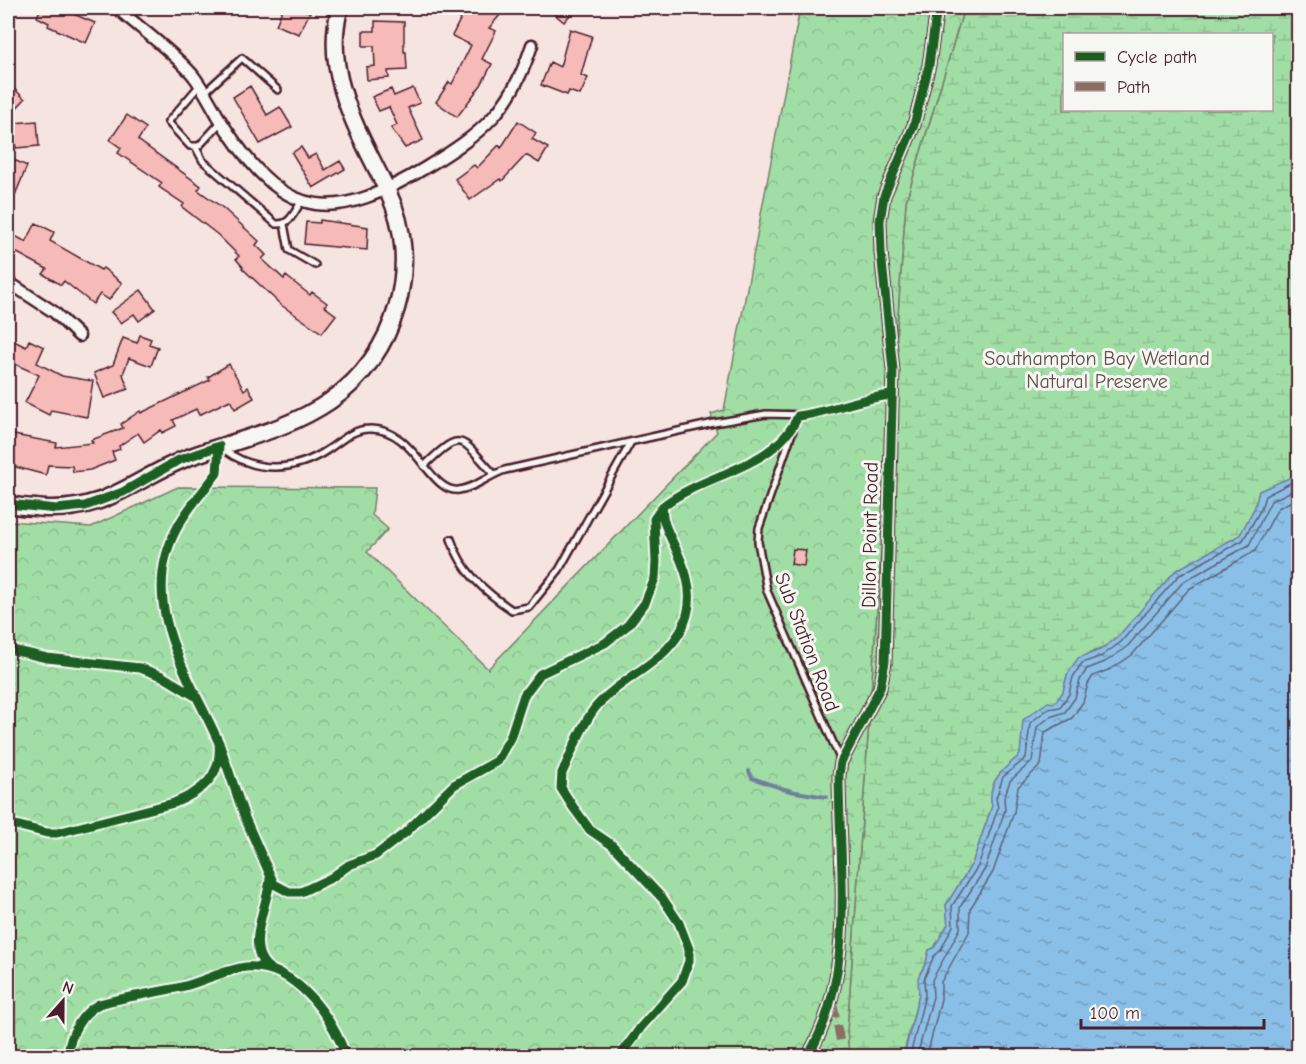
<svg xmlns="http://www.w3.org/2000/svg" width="1306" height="1064" viewBox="0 0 1306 1064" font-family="'Comic Neue',sans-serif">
<defs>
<pattern id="wetland-marsh" width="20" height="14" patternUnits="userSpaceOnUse" patternTransform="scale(1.5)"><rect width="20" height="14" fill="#a1dea6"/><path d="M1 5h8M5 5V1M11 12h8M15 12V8" fill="none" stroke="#8cbe8f"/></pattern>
<pattern id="park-crowns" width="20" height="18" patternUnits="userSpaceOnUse" patternTransform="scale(1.5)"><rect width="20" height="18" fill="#a1dea6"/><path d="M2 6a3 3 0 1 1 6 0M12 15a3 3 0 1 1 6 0" fill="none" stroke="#8cbe8f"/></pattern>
<pattern id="water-ripples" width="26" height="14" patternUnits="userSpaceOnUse" patternTransform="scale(1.5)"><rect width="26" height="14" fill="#8ac0e7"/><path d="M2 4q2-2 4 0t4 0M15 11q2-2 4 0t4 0" fill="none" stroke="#739bbb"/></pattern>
</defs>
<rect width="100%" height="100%" fill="#f6e4e1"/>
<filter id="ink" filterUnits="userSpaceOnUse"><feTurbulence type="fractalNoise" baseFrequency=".0167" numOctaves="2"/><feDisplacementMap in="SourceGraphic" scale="12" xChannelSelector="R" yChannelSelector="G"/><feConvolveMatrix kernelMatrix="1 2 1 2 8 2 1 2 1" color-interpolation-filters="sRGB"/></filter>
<g filter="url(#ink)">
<path fill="url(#wetland-marsh)" stroke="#767e68" stroke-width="1.5" fill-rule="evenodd" d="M964 8H1298V470L1292 477 1259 491 1255 507 1240 535 1175 571 1117 638 1099 650 1091 652 1067 675 1063 692 1055 704 1024 720 1020 755C1004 768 986 783 992 806L972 864 946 905 948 924 934 948 929 950 926 963 920 973 919 994 903 1056H849L847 1031 906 201ZM1064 34H1272V110H1064Z"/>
<path fill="url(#park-crowns)" stroke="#767e68" stroke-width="1.5" d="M800 8H964L906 201 847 1031 849 1056H8V521L91 527 178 487 375 488 372 515 388 529 367 552 488 669 717 432 711 414 724 410Z"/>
<path fill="url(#water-ripples)" stroke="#70809c" stroke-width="1.5" d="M1298 470V1056H904L919 994 918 978 926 963 929 950 934 948 948 924 946 905 972 864 992 806C986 783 1004 768 1020 755L1023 720 1048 702 1055 703 1063 692 1067 675 1078 658 1100 650 1117 638 1175 571 1240 535 1255 507 1259 491 1292 477Z"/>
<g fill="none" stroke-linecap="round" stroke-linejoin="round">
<path stroke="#645f76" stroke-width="1.5" d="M910 1056 925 995 924 979 934 956 940 951 953 926 952 906 978 866 998 808 996 798 1003 777 1026 758 1030 723 1048 709 1060 707 1069 694 1073 677 1082 663 1102 656 1121 642 1178 576 1243 540 1261 509 1265 496 1298 479
M917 1056 933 997 932 980 960 929V907L985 869 1005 810 1004 798 1010 781 1032 761 1037 727 1050 717 1065 712 1075 698 1080 680 1087 669 1105 662 1126 648 1183 582 1249 545 1271 501 1298 488
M927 1056 941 999V982L969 932 970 909 993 872 1014 812 1018 787 1041 765 1045 732 1072 718 1083 702 1088 684 1093 676 1111 669 1132 655 1189 589 1255 551 1278 508 1298 498"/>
<path stroke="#70809c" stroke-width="4" d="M749 771 752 778 790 791 826 797"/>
</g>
<path fill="#f6bab8" stroke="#4a1f2b" stroke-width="1.5" d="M41 8H59L95 23 86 43 48 26 49 23 37 17Z
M283 8H298L310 12 299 34 276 25Z
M466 8H506L489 28 496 31 482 59 492 64 481 85 457 117 436 102 449 82 452 84 471 45 452 36Z
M558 8H576L564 22 553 13Z
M375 21 404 22V52H406L407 70 388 71 389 78 367 80 366 67 375 66 374 46H363V31H375Z
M570 29 592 36 581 75 588 78 580 95 569 91 567 95 541 85 550 62 560 67Z
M8 83 25 99 8 117Z
M250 86 267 115 280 107 292 127 260 144 233 97Z
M413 88 420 103 408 108 423 140 405 148 391 128 397 125 389 107 379 111 372 97 391 89 394 96Z
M127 115 146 128 138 140 201 186 198 190 223 208 259 241 256 245 266 255 262 259 284 279 286 276 310 295 312 292 327 303 324 306 336 315 322 333 281 305 242 268 243 267 236 259 239 256 218 235 182 207 184 204 159 187 162 183 118 153 121 148 110 140Z
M37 121 39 146 16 148 14 123Z
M518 121 536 133 532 139 548 148 539 163 526 155 502 181 500 179 470 200 455 179 474 165 477 168 499 145 501 148Z
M301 147 308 158 316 154 325 170 340 161 345 169 313 188 292 153Z
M8 157 27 166 8 212Z
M320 220 368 227 367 250 304 244 306 222 320 223Z
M36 223 54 232 50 241 101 270 103 268 122 283 109 300 100 294 93 304 64 281 61 285 43 274 47 269 8 248V232L26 242Z
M141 290 155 309 139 321 134 314 121 323 111 312Z
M140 335 151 339 149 344 158 347 151 366 129 358 123 374 128 389 104 398 94 373 113 365 123 338 137 343Z
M8 338 26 347 29 340 44 347 37 363 62 376 93 381 87 417 51 410 49 415 25 403 39 375 8 361Z
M229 364 244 390 248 387 254 398 235 409 230 400 199 415 196 409 173 420 176 426 162 433 161 430 144 442 138 433 119 446 120 449 112 452 115 460 90 470 73 472 72 466 48 465 46 475 8 465V434L57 443 56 447 93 443 91 440 123 428 121 424 140 411 141 413 210 380 208 377Z
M793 549 806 550 804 566 791 564Z"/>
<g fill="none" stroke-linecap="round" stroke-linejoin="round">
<defs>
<path id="lane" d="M199 86 168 122 190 146H199L221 122
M205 92 242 58 278 90
M195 146 203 161 276 224C290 225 294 213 301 202
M284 224 289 250 315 265
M798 416 759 528 758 542 767 591 841 761
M223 449C256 474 295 472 329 449 341 441 353 429 369 429 415 427 429 494 459 490 476 488 489 475 505 470L714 423 766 414 807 415 839 408 865 398 892 395
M424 466C463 428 460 438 494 474
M451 539C461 571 485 592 512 610L529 607 559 570 631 442"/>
<path id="street" d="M117 8C141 29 171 50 192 74 206 91 215 114 228 132 289 223 336 221 425 168 483 133 511 110 532 45
M8 282 54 312 79 336
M808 1056C857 973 839 868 839 775L841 762 880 688 885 662 893 370 881 252 880 221 884 196 914 125 929 65 937 8"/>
<path id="secondary" d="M8 504C17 507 29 507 39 508 108 514 137 475 195 455 241 439 289 429 330 401 396 356 423 265 388 192 361 136 321 73 340 8"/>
</defs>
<use href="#lane" stroke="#4a1f2b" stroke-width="10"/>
<use href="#street" stroke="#4a1f2b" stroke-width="15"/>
<use href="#secondary" stroke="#4a1f2b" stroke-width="20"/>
<use href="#lane" stroke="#f6f6f2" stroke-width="5"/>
<use href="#street" stroke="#f6f6f2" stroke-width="10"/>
<use href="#secondary" stroke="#f6f6f2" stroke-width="15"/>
<path stroke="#8d6e63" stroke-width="8" stroke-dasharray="15 8" stroke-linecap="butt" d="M833 1003 843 1056"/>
<defs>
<path id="cycleway" d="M8 504 57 509 85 506 123 492 179 460 219 446 217 473C204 491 188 507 177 528 136 604 189 675 219 743 222 776 203 791 174 803L57 833H47L8 823
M8 649 47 658 140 668 162 676 195 696
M219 743 245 818 274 884 289 892H301L331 878 349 865 376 855 405 833 454 785 497 761 510 738 524 695 540 674 605 643 628 625 645 603 655 578 656 562 654 519 663 506C704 473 775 469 798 416 830 412 859 398 892 395
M270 878C269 905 241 951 272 970
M67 1056C71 1034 79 1015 99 1004 127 996 157 993 185 986 204 981 227 969 246 967 295 963 331 1016 346 1056
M620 1056 641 1027 682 981 689 961V949L679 923 663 899 612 845 590 830 573 807 561 788 562 773C572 752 581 726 595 708 623 674 675 661 687 615 700 568 657 532 663 506
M808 1056C857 973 839 868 839 775L841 762 880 688 885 662 893 370 881 252 880 221 884 196 914 125 929 65 937 8"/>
</defs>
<use href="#cycleway" stroke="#f6f6f2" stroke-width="13"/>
<use href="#cycleway" stroke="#1b5e20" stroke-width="9"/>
</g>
</g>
<g text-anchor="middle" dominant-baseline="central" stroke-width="6" stroke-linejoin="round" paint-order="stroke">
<g font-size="20" fill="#604f4a" stroke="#f6f6f2">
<text x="1097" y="358">Southampton Bay Wetland<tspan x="1097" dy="23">Natural Preserve</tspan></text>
</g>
<g font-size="20" fill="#4a1f2b" stroke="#f6f6f2">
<text transform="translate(870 535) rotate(-89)">Dillon Point Road</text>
<text transform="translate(807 642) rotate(69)">Sub Station Road</text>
</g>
</g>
<rect width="1306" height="1064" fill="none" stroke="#f6f6f2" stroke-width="30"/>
<rect x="15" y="15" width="1276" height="1034" fill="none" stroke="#4a1f2b" stroke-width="2" filter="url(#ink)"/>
<rect x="1063" y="33" width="210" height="78" fill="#f6f6f2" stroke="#b1a0a2" stroke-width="1.5"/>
<rect x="1075" y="52" width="30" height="9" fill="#1b5e20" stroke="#b1a0a2" stroke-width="1.5"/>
<text x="1117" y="63" font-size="18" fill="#4a1f2b">Cycle path</text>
<rect x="1075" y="82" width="30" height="9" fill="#8d6e63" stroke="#b1a0a2" stroke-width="1.5"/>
<text x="1117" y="93" font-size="18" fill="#4a1f2b">Path</text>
<g transform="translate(63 1001) rotate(21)" stroke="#f6f6f2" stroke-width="4.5" paint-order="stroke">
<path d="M0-4.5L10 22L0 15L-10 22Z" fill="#4a1f2b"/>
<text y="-9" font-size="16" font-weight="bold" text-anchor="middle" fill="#4a1f2b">N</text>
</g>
<path d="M1081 1019v9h183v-9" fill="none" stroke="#4a1f2b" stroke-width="3"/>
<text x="1090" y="1019" font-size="18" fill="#4a1f2b" stroke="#f6f6f2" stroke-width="4.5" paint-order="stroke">100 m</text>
</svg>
